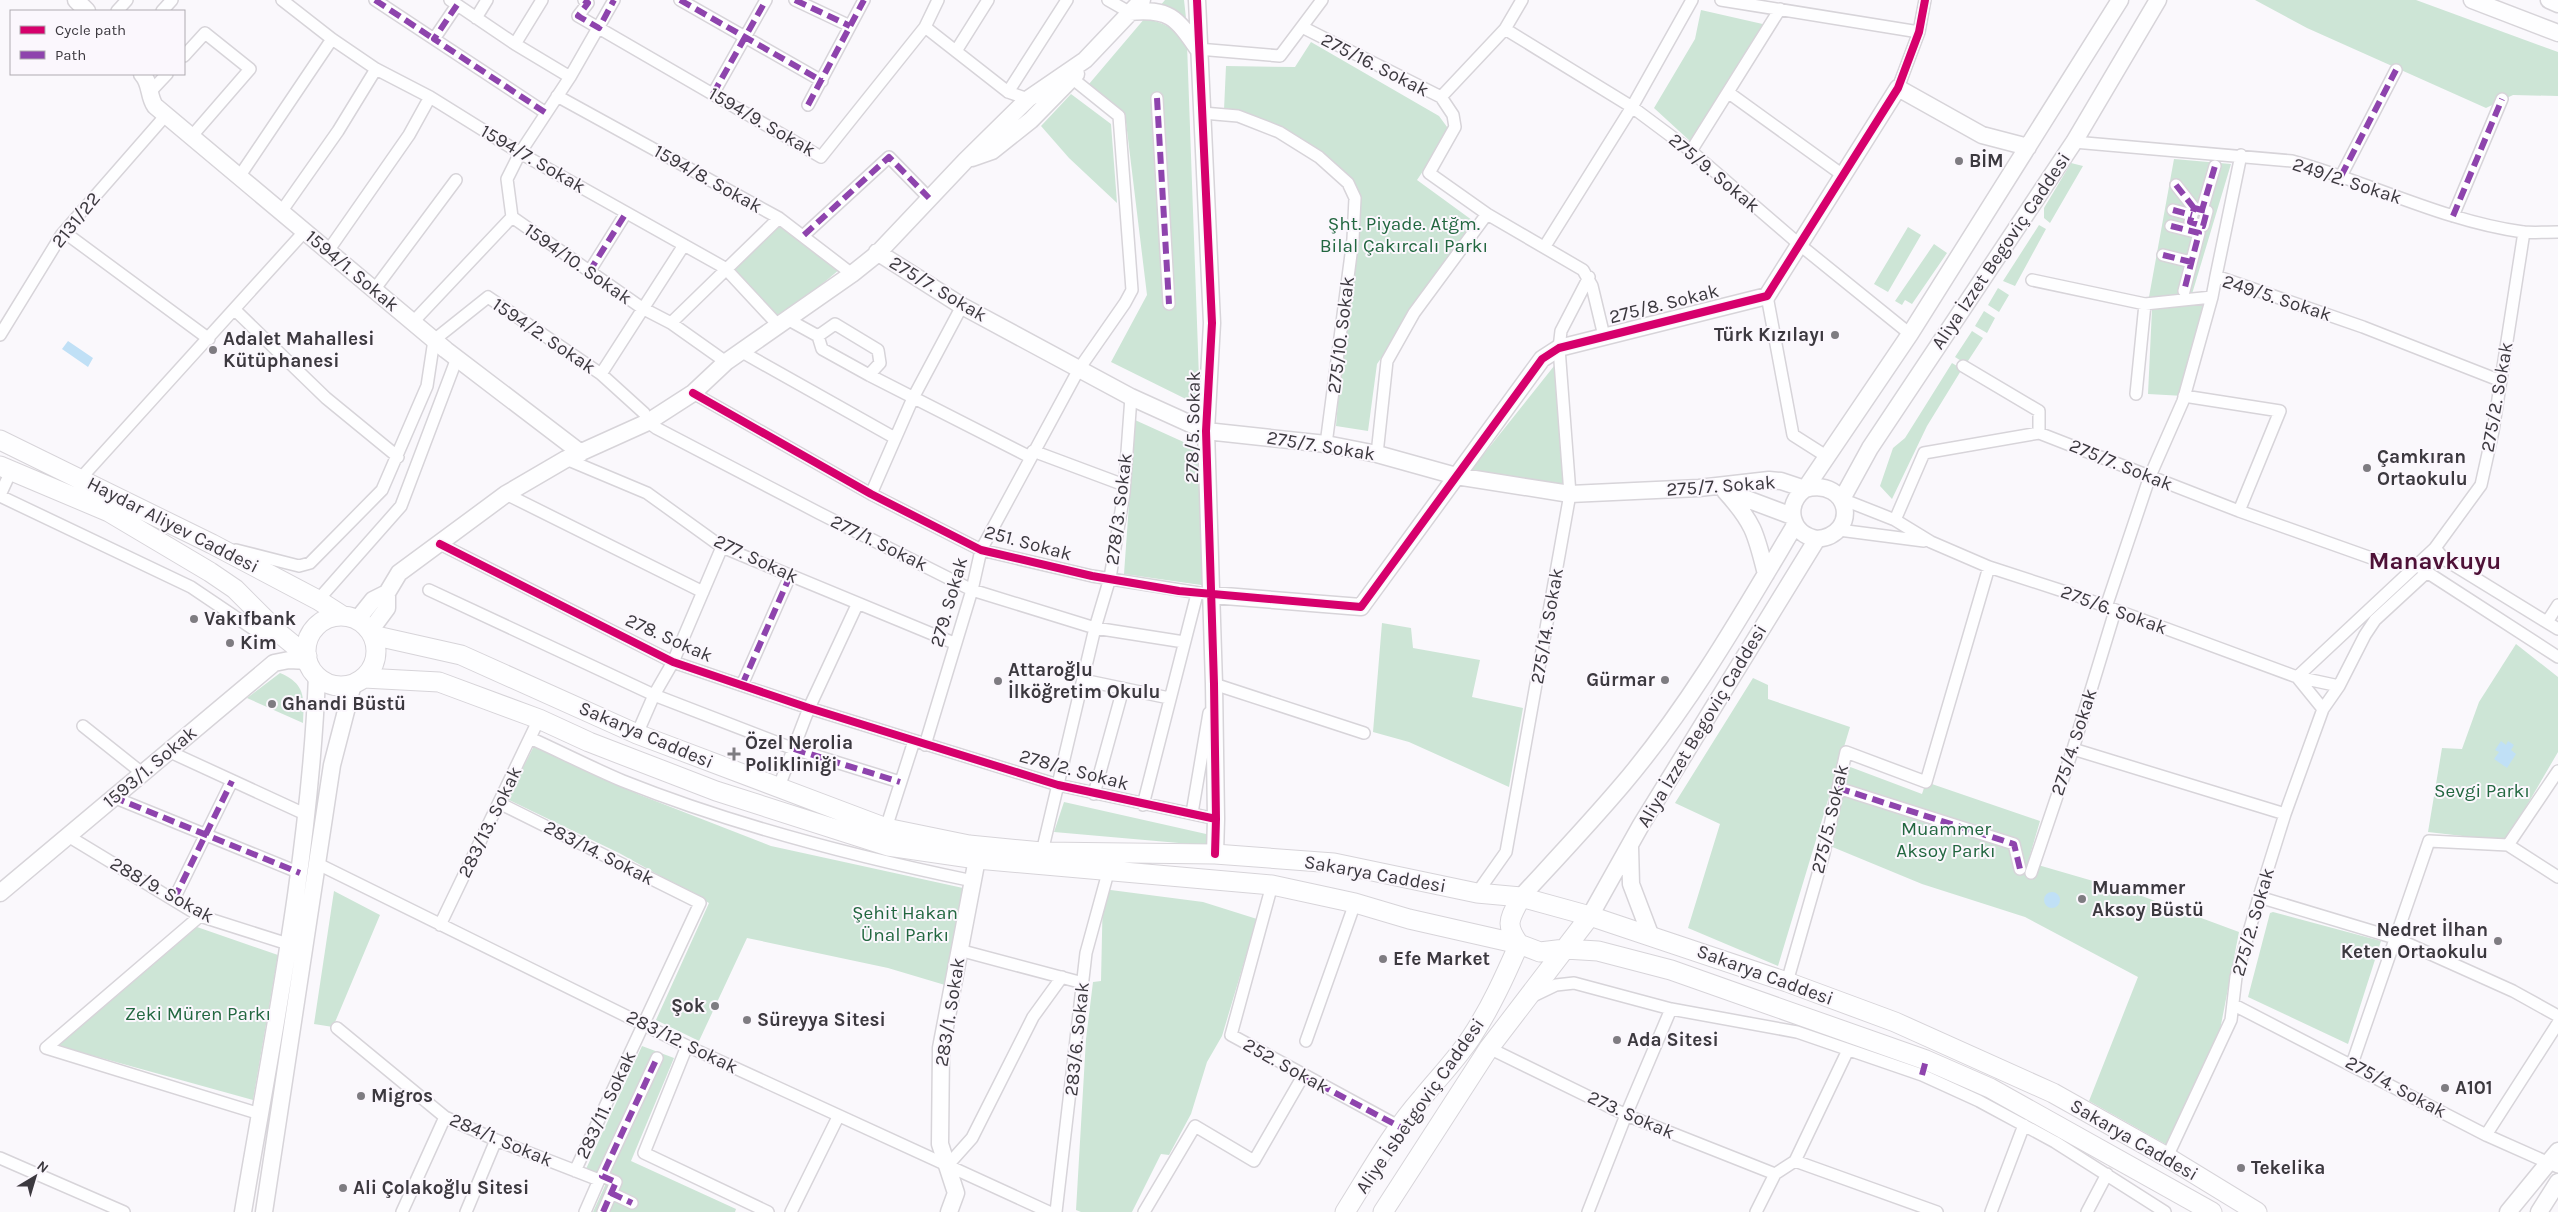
<svg xmlns="http://www.w3.org/2000/svg" width="2558" height="1212" viewBox="0 0 2558 1212" font-family="Karla,sans-serif">
<rect width="100%" height="100%" fill="#faf8fc"/>
<path fill="#cde5d6" d="M1165 0H1184L1186 18 1159 7Z
M2255 0H2416L2558 52V96L2513 95 2486 108 2307 28Z
M1701 10 1767 25 1691 142 1654 108 1695 39Z
M1145 18C1163 23 1177 28 1187 44L1200 406 1111 362 1147 295 1125 114 1089 84Z
M1311 42 1439 116 1450 131 1417 180 1476 223 1377 364 1368 431 1336 426 1354 201 1327 157 1224 110 1226 66 1295 67Z
M1071 94 1111 124 1117 203 1069 158 1041 126Z
M2174 159 2231 164 2192 294 2149 297Z
M2071 163 2083 166 2050 223 2044 218V208Z
M779 222 840 269 778 321 732 268Z
M2039 225 2046 229 2015 286 2003 281Z
M1908 227 1921 235 1888 292 1874 284Z
M1934 244 1947 253 1912 304 1905 300 1902 305 1895 301Z
M1998 288 2009 295 1999 312 1988 305Z
M2206 304 2184 396 2148 394 2152 309Z
M1984 311 1995 318 1987 333 1975 326Z
M1972 331 1983 338 1966 364 1955 357Z
M1562 356 1572 486 1468 474Z
M1952 363 1962 369 1927 426 1892 499 1880 486 1893 448 1905 438Z
M1135 420 1199 449 1208 586 1124 574Z
M1382 623 1411 628 1413 648 1480 660 1472 697 1523 708 1509 787 1409 742 1373 732Z
M2516 644 2558 677V752L2506 841 2428 832 2442 748 2462 749 2479 702Z
M280 673C306 684 304 698 303 723L247 698Z
M1753 678 1768 685V699L1850 727 1778 966 1688 928 1720 824 1675 803Z
M535 744 640 795 771 846 963 888 945 985 888 968 747 938 699 1041 656 1020 709 903 619 853 507 799Z
M1845 765 1922 794 1926 782 2040 821 2028 862 2131 892 2239 932 2220 1030 2167 1145 2089 1101 2138 977 2025 917 1922 884 1830 846Z
M1064 802 1215 836 1213 846 1054 832Z
M1103 889 1203 902 1257 919 1222 1036 1207 1062 1191 1114 1169 1155 1161 1154 1132 1212H1081L1076 1210 1086 1039 1093 982 1101 981Z
M334 891 380 915 333 1027 314 1024Z
M2273 912 2381 941 2348 1044 2248 997 2270 913Z
M197 927 278 955 253 1100 58 1046Z
M642 1046 674 1058 631 1161 736 1209 735 1212H593L608 1179 586 1169Z"/>
<path fill="#c0e0f6" d="M68 341 93 358 88 367 62 349Z
M2501 741 2506 745 2508 741 2514 745 2511 750 2516 754 2507 768 2494 759 2499 752 2495 750Z
M2044 900a8 8 0 1 1 16 0a8 8 0 1 1-16 0Z"/>
<g fill="none" stroke-linecap="round" stroke-linejoin="round">
<defs>
<path id="street" d="M282 0 332 39 376 69 430 97 520 153 725 268 778 325
M375 0 434 39
M450 0 515 44 570 77
M584 0 588 3 578 16 821 157 925 27
M614 0 570 77 520 153 507 179 512 217 642 308 671 323 726 362
M680 0 822 81
M795 0 850 26
M938 0 925 27 1008 92 1028 99
M1108 0 1129 12
M1721 0 1919 32
M457 5 434 39 546 113
M117 11 127 0
M162 11 172 0
M476 18 487 0
M1302 27 1441 97 1453 115 1455 127 1429 173 1487 214 1583 270 1592 286 1604 336
M1505 29 1632 107 1691 151 1800 245 1910 334
M515 44 542 0
M1198 49 1280 56 1322 0
M956 51 988 0
M184 56 205 33 250 69 191 137
M1898 88 1919 32 1925 0
M151 91 167 74
M1008 92 1067 0
M1729 93 1844 176
M713 94 766 0
M557 96 779 218 852 274
M1441 97 1505 29 1522 0
M1157 98 1169 304
M808 105 864 0
M1203 113 1238 116 1279 132 1319 157 1348 183 1355 198 1353 239 1326 444
M2074 142 2292 161C2369 182 2443 221 2523 232 2535 233 2547 232 2558 232
M1691 151 1780 9
M2341 176 2396 70
M239 177 332 39
M2176 185 2194 208
M2173 210 2192 215
M2202 210 2194 208 2190 222 2203 226 2207 211 2202 210 2215 166
M281 212 338 131 376 69
M2453 216 2502 99
M2171 226 2199 233 2184 291
M64 232 209 339
M804 235 889 157 929 198
M1545 246 1632 107 1692 0
M328 251 409 135 430 97
M2163 255 2191 262
M589 272 626 213
M2216 276 2241 155
M2032 280 2145 304 2212 297 2216 276 2363 327 2501 381
M374 290 456 180
M1767 296 1793 435 1826 456
M235 310 326 398 398 457
M789 320 818 336 822 349 869 375 1030 457
M413 322 512 217
M671 323 779 218
M0 335 62 234 166 115
M818 336 835 324 878 350 880 363 869 375
M742 352 895 438
M1963 366 2039 411V433
M601 374 684 245
M693 393 871 494 981 550 1092 576 1212 595
M2136 394 2145 304
M2184 396 2280 411 2239 511 2377 560
M1033 451 1124 485
M1377 454 1387 361 1414 313 1487 214
M566 459 647 493 722 547 954 643
M81 478 304 232
M506 494 703 592
M871 494 913 398 962 306
M0 495 11 471
M0 496 191 587 265 637 279 633
M1842 499 1895 520 1931 542 1989 567 2075 595 2297 677 2339 686
M1895 520 1924 453 2039 433 2239 511
M1839 530 1924 541
M440 544 673 662 809 708 1058 785 1216 819
M2435 548 2444 559 2558 629
M236 550 299 566 310 563 382 490 427 386 434 340 488 297 601 374 644 413 648 422 656 428 819 513 972 590 1095 628 1184 642
M2422 569 2558 657
M429 590 654 695 794 749 900 782
M318 600 401 506 457 358
M2106 607 2150 476 2183 401 2212 297
M2547 622 2558 605
M2297 677 2435 548 2481 485 2493 431 2524 232
M2297 677 2323 709
M1083 680 1169 698
M742 685 790 576
M1213 690 1214 684 1364 733
M83 726 142 773
M637 734 654 695 673 662 722 547
M530 738C561 752 592 768 623 781 733 825 857 857 973 881
M925 745 972 590 981 550 1079 369 1125 303 1132 290 1119 116 1073 79
M2073 749 2285 814
M168 751 307 815
M2558 771 2508 845 2558 877
M1838 788 2014 844 2020 869
M778 789 809 708 857 605
M1094 794 1123 689
M113 797 300 873
M499 803 700 903 575 1171
M1143 805 1197 594
M1192 813 1209 713
M886 828 914 741
M68 836 200 916 288 944
M1042 852 1095 628 1110 578 1124 493 1131 397
M318 864 687 1046 1049 1212
M2031 873 2073 749 2115 611
M1272 885 1231 1035 1400 1127
M1477 893 1506 852 1570 494 1559 348 1561 331 1589 277
M2259 897 2395 938 2513 991 2558 1016
M174 899 232 781
M440 925 539 719
M959 950 1083 983
M1787 982 1824 853 1846 752 1926 782 1989 567
M1531 997 1556 985 1574 983 1671 1009 1797 1032 1922 1075 1979 1101 2055 1142 2165 1212
M2234 1005 2486 1135 2558 1167
M337 1028 445 1117 496 1140 599 1180 585 1212
M1306 1041 1355 903
M687 1046 644 1153 768 1212
M46 1048 260 1114
M46 1048 200 916
M1489 1048 1626 1115 1775 1174
M2352 1064 2429 841 2508 845
M2486 1135 2558 1023
M2167 1157 2231 1020 2236 977 2259 897 2285 814 2323 709 2339 686 2365 635 2375 620 2426 573 2435 548
M0 1158 124 1212
M1795 1161 1937 1212
M947 1166 972 1138 1033 1017 1062 977
M611 1193 632 1203
M402 1212 445 1117
M466 1212 496 1140
M603 1212 616 1182 602 1176 657 1058
M791 1212 838 1117
M1056 1212 1086 953 1109 869
M1144 1212 1195 1126 1254 1161 1303 1076
M1588 1212 1626 1115 1671 1009
M1756 1212 1775 1174 1795 1161 1848 1050
M1991 1212 2024 1125
M2087 1212 2107 1174"/>
<path id="secondary" d="M76 0 87 11
M1197 0 1212 323 1206 431 1214 684 1216 819 1215 854
M2472 0 2558 33
M2549 0 2558 4
M1129 12C1169 8 1176 17 1198 49
M142 74C151 83 148 96 155 106L446 350 581 453
M972 158 992 151 1031 120 1076 74
M877 252 962 306 1131 397 1206 431 1326 444 1377 454 1456 476 1570 494 1699 488 1769 480 1781 481 1805 489
M1805 489C1851 477 1860 535 1817 539 1790 534 1784 505 1805 489L1910 334 2120 0
M1725 491C1754 523 1756 534 1766 574
M1728 492 1792 516
M1842 499 1870 448 2074 142 2158 0
M1212 595 1361 607 1542 359 1559 348 1767 296 1898 88 1982 135 2028 147
M357 620 373 600 387 593 399 573 506 494 566 459 648 422 693 393 726 362 852 274 877 254 965 161 1028 99 1085 60 1142 0
M370 631 387 608V593
M1630 847 1631 884 1650 934
M0 893 274 663 289 660 308 661
M1521 897C1555 860 1590 823 1623 784 1690 705 1742 614 1795 525
M1590 916 1641 825 1817 539
M243 1212C273 1034 310 856 317 676
M264 1212 332 765 353 684
M949 1212 956 1193 940 1144 941 1048 977 859
M2508 1212 2558 1151
M2539 1212 2558 1182"/>
<path id="primary" d="M0 440 212 544 318 600 343 616
M0 466 109 512 210 572 235 589 279 633 307 656
M306 651a35 35 0 1 1 70 0a35 35 0 1 1-70 0Z
M372 635 461 655 637 734 886 828 969 845 1042 852 1215 854 1334 863 1477 893 1521 897 1590 916 1787 982 1895 1022 2053 1093 2167 1157 2257 1212
M364 678 439 682 539 719 589 742 716 791 888 846 977 859 1272 885 1355 903 1409 919 1519 944 1540 952 1565 949 1598 951 1671 970 1926 1060 1990 1088 2212 1212
M1519 944C1504 923 1510 919 1521 897
M1345 1212C1369 1174 1392 1132 1422 1098 1439 1077 1457 1059 1472 1036 1491 1007 1505 976 1519 944
M1383 1212 1489 1048 1590 916"/>
</defs>
<use href="#street" stroke="#d7d4d9" stroke-width="14"/>
<use href="#secondary" stroke="#d7d4d9" stroke-width="19"/>
<use href="#primary" stroke="#d7d4d9" stroke-width="21"/>
<use href="#street" stroke="#fefeff" stroke-width="11"/>
<use href="#secondary" stroke="#fefeff" stroke-width="16"/>
<use href="#primary" stroke="#fefeff" stroke-width="19"/>
<path stroke="#8e44ad" stroke-width="6" stroke-dasharray="12 6" stroke-linecap="butt" d="M375 0 434 39
M584 0 588 3 578 16 599 28 614 0
M680 0 822 81
M795 0 850 26
M457 5 434 39 546 113
M713 94 766 0
M1157 98 1169 304
M808 105 864 0
M2341 176 2396 70
M2176 185 2194 208
M2173 210 2192 215
M2202 210 2194 208 2190 222 2203 226 2207 211 2202 210 2215 166
M2453 216 2502 99
M2171 226 2199 233 2184 291
M804 235 889 157 929 198
M2163 255 2191 262
M589 272 626 213
M742 685 790 576
M794 749 900 782
M1838 788 2014 844 2020 869
M113 797 300 873
M174 899 232 781
M1922 1075 1926 1060
M1303 1076 1400 1127
M611 1193 632 1203
M603 1212 616 1182 602 1176 657 1058"/>
<defs>
<path id="cycleway" d="M1197 0 1212 323 1206 431 1214 684 1216 819 1215 854
M693 393 871 494 981 550 1092 576 1179 591 1361 607 1542 359 1559 348 1767 296 1898 88 1919 32 1925 0
M440 544 673 662 809 708 1058 785 1216 819"/>
</defs>
<use href="#cycleway" stroke="#fbf7fd" stroke-width="11"/>
<use href="#cycleway" stroke="#d6006c" stroke-width="8"/>
</g>
<g fill="#7e7c81" stroke="#fbf7fd" stroke-width="2">
<circle cx="1959" cy="161" r="5"/>
<circle cx="1835" cy="335" r="5"/>
<circle cx="213" cy="350" r="5"/>
<circle cx="2367" cy="468" r="5"/>
<circle cx="194" cy="619" r="5"/>
<circle cx="230" cy="643" r="5"/>
<circle cx="1665" cy="680" r="5"/>
<circle cx="998" cy="681" r="5"/>
<circle cx="272" cy="704" r="5"/>
<path d="M731.5 746.5h5v5h5v5h-5v5h-5v-5h-5v-5h5z"/>
<circle cx="2082" cy="899" r="5"/>
<circle cx="2498" cy="941" r="5"/>
<circle cx="1383" cy="959" r="5"/>
<circle cx="715" cy="1006" r="5"/>
<circle cx="747" cy="1020" r="5"/>
<circle cx="1617" cy="1040" r="5"/>
<circle cx="2445" cy="1088" r="5"/>
<circle cx="361" cy="1096" r="5"/>
<circle cx="2241" cy="1168" r="5"/>
<circle cx="343" cy="1188" r="5"/>
</g>
<g text-anchor="middle" dominant-baseline="central" stroke-width="4" stroke-linejoin="round" paint-order="stroke">
<g font-size="19" fill="#3c393f" stroke="#fbf7fd">
<text transform="translate(1375 65) rotate(27)">275/16. Sokak</text>
<text transform="translate(762 122) rotate(30)">1594/9. Sokak</text>
<text transform="translate(533 159) rotate(30)">1594/7. Sokak</text>
<text transform="translate(1714 173) rotate(40)">275/9. Sokak</text>
<text transform="translate(708 179) rotate(29)">1594/8. Sokak</text>
<text transform="translate(2347 181) rotate(18)">249/2. Sokak</text>
<text transform="translate(76 220) rotate(-51)">2131/22</text>
<text transform="translate(2001 251) rotate(-56)">Aliya İzzet Begoviç Caddesi</text>
<text transform="translate(578 264) rotate(35)">1594/10. Sokak</text>
<text transform="translate(352 271) rotate(40)">1594/1. Sokak</text>
<text transform="translate(938 289) rotate(31)">275/7. Sokak</text>
<text transform="translate(2277 298) rotate(18)">249/5. Sokak</text>
<text transform="translate(1664 304) rotate(-14)">275/8. Sokak</text>
<text transform="translate(1341 335) rotate(-83)">275/10. Sokak</text>
<text transform="translate(544 336) rotate(34)">1594/2. Sokak</text>
<text transform="translate(2497 397) rotate(-80)">275/2. Sokak</text>
<text transform="translate(1193 427) rotate(-89)">278/5. Sokak</text>
<text transform="translate(1321 446) rotate(9)">275/7. Sokak</text>
<text transform="translate(2121 465) rotate(22)">275/7. Sokak</text>
<text transform="translate(1721 486) rotate(-4)">275/7. Sokak</text>
<text transform="translate(1119 509) rotate(-83)">278/3. Sokak</text>
<text transform="translate(173 525) rotate(27)">Haydar Aliyev Caddesi</text>
<text transform="translate(879 543) rotate(26)">277/1. Sokak</text>
<text transform="translate(1028 543) rotate(15)">251. Sokak</text>
<text transform="translate(756 559) rotate(25)">277. Sokak</text>
<text transform="translate(949 602) rotate(-74)">279. Sokak</text>
<text transform="translate(2114 610) rotate(20)">275/6. Sokak</text>
<text transform="translate(1547 626) rotate(-80)">275/14. Sokak</text>
<text transform="translate(669 638) rotate(24)">278. Sokak</text>
<text transform="translate(1702 726) rotate(-59)">Aliya İzzet Begoviç Caddesi</text>
<text transform="translate(646 735) rotate(23)">Sakarya Caddesi</text>
<text transform="translate(2074 742) rotate(-72)">275/4. Sokak</text>
<text transform="translate(150 767) rotate(-40)">1593/1. Sokak</text>
<text transform="translate(1074 770) rotate(15)">278/2. Sokak</text>
<text transform="translate(1830 819) rotate(-77)">275/5. Sokak</text>
<text transform="translate(490 822) rotate(-64)">283/13. Sokak</text>
<text transform="translate(599 853) rotate(27)">283/14. Sokak</text>
<text transform="translate(1375 874) rotate(10)">Sakarya Caddesi</text>
<text transform="translate(162 890) rotate(29)">288/9. Sokak</text>
<text transform="translate(2253 922) rotate(-74)">275/2. Sokak</text>
<text transform="translate(1765 975) rotate(20)">Sakarya Caddesi</text>
<text transform="translate(950 1012) rotate(-81)">283/1. Sokak</text>
<text transform="translate(1077 1039) rotate(-84)">283/6. Sokak</text>
<text transform="translate(682 1042) rotate(26)">283/12. Sokak</text>
<text transform="translate(1286 1066) rotate(29)">252. Sokak</text>
<text transform="translate(2396 1087) rotate(28)">275/4. Sokak</text>
<text transform="translate(606 1105) rotate(-65)">283/11. Sokak</text>
<text transform="translate(1420 1106) rotate(-55)">Aliye İsbetgoviç Caddesi</text>
<text transform="translate(1631 1115) rotate(24)">273. Sokak</text>
<text transform="translate(501 1140) rotate(23)">284/1. Sokak</text>
<text transform="translate(2134 1140) rotate(30)">Sakarya Caddesi</text>
</g>
<g font-size="19" font-weight="bold" fill="#3c393f" stroke="#fbf7fd" text-anchor="start">
<text x="1969" y="161">BİM</text>
<text x="1825" y="335" text-anchor="end">Türk Kızılayı</text>
<text x="223" y="339">Adalet Mahallesi<tspan x="223" dy="22">Kütüphanesi</tspan></text>
<text x="2377" y="457">Çamkıran<tspan x="2377" dy="22">Ortaokulu</tspan></text>
<text x="204" y="619">Vakıfbank</text>
<text x="240" y="643">Kim</text>
<text x="1008" y="670">Attaroğlu<tspan x="1008" dy="22">İlköğretim Okulu</tspan></text>
<text x="1655" y="680" text-anchor="end">Gürmar</text>
<text x="282" y="704">Ghandi Büstü</text>
<text x="745" y="743">Özel Nerolia<tspan x="745" dy="22">Polikliniği</tspan></text>
<text x="2092" y="888">Muammer<tspan x="2092" dy="22">Aksoy Büstü</tspan></text>
<text x="2488" y="930" text-anchor="end">Nedret İlhan<tspan x="2488" dy="22">Keten Ortaokulu</tspan></text>
<text x="1393" y="959">Efe Market</text>
<text x="705" y="1006" text-anchor="end">Şok</text>
<text x="757" y="1020">Süreyya Sitesi</text>
<text x="1627" y="1040">Ada Sitesi</text>
<text x="2455" y="1088">A101</text>
<text x="371" y="1096">Migros</text>
<text x="2251" y="1168">Tekelika</text>
<text x="353" y="1188">Ali Çolakoğlu Sitesi</text>
</g>
<g font-size="19" fill="#226740" stroke="#fbf7fd">
<text x="1404" y="224">Şht. Piyade. Atğm.<tspan x="1404" dy="22">Bilal Çakırcalı Parkı</tspan></text>
<text x="2482" y="791">Sevgi Parkı</text>
<text x="1946" y="829">Muammer<tspan x="1946" dy="22">Aksoy Parkı</tspan></text>
<text x="905" y="913">Şehit Hakan<tspan x="905" dy="22">Ünal Parkı</tspan></text>
<text x="198" y="1014">Zeki Müren Parkı</text>
</g>
<g font-size="24" font-weight="bold" fill="#4e1137" stroke="#fbf7fd">
<text x="2435" y="561">Manavkuyu</text>
</g>
</g>
<rect x="10" y="10" width="175" height="65" fill="#fbf7fd" stroke="#afabb1"/>
<rect x="20" y="26" width="25" height="8" fill="#d6006c" stroke="#afabb1"/>
<text x="55" y="35" font-size="15" fill="#3c393f">Cycle path</text>
<rect x="20" y="51" width="25" height="8" fill="#8e44ad" stroke="#afabb1"/>
<text x="55" y="60" font-size="15" fill="#3c393f">Path</text>
<g transform="translate(35 1177) rotate(38)" stroke="#fbf7fd" stroke-width="4" paint-order="stroke">
<path d="M0-4L9 19L0 12L-9 19Z" fill="#3c393f"/>
<text y="-8" font-size="14" font-weight="bold" text-anchor="middle" fill="#3c393f">N</text>
</g>
</svg>
